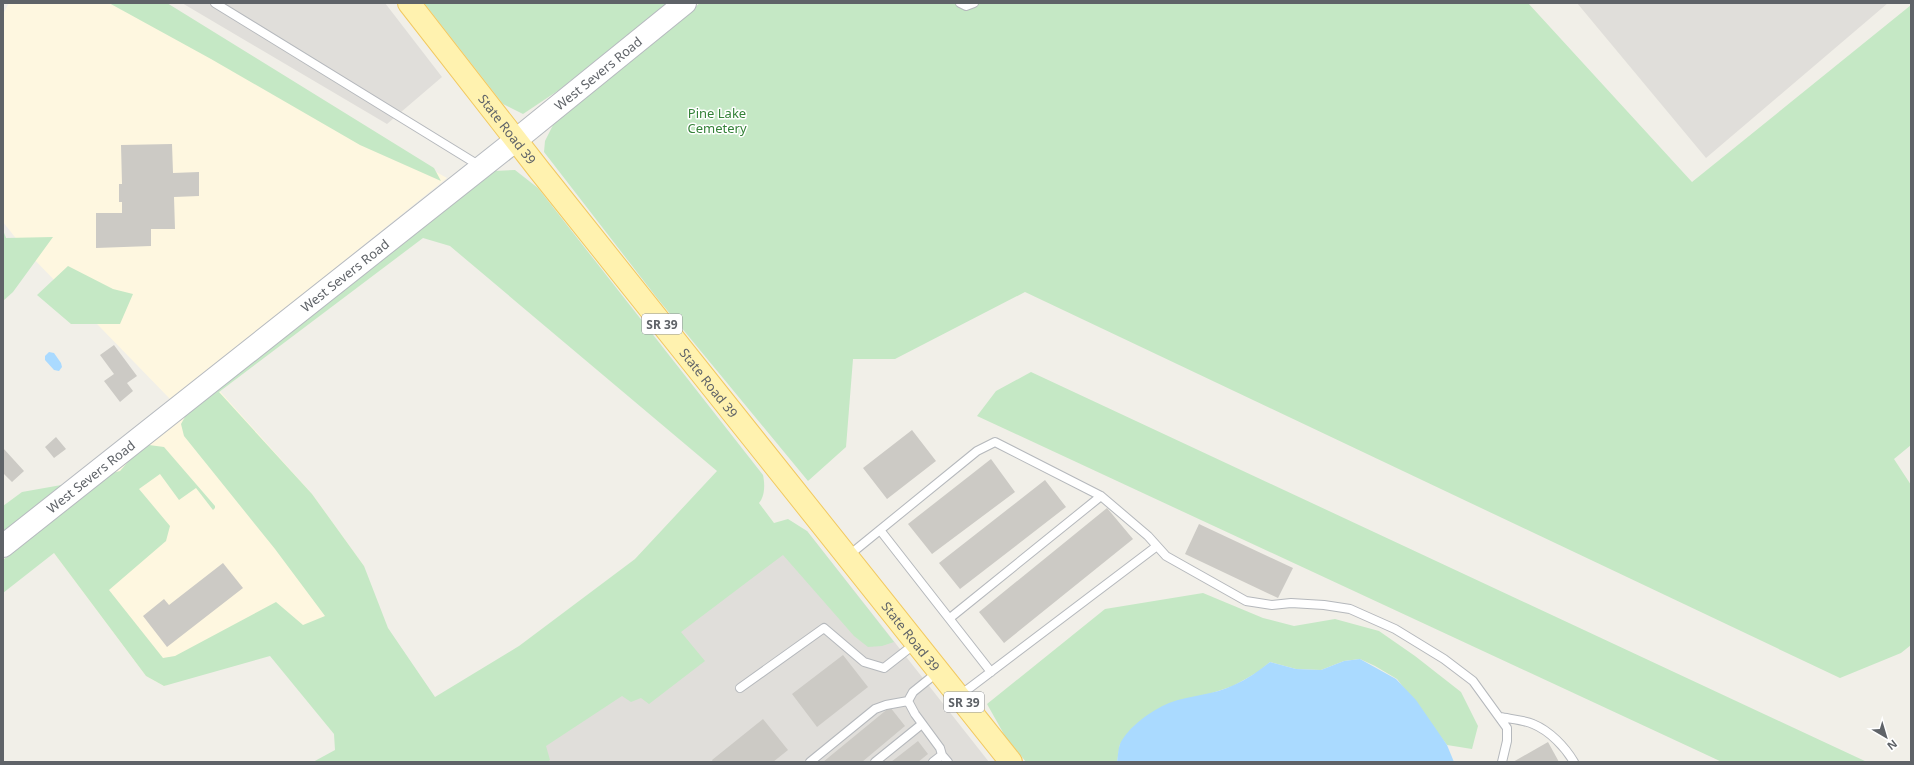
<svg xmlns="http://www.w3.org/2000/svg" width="1914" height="765" viewBox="0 0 1914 765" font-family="'Noto Sans',sans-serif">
<rect width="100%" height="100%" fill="#f1efe8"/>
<path fill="#fef7e0" d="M9 3H135L447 178 171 400 26 251 3 222V14Z
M216 387 312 494 364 566 353 612 164 686 146 676 54 553 39 530Z"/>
<path fill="#e0deda" d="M182 3H385L442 77 387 124Z
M1577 3H1888L1706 158Z
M807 531 989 762H499Z"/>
<path fill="#c5e8c5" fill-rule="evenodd" d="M109 3H167L434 168 441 181 360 145 211 59Z
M424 3H668L559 90 523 114 503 104Z
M700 3H1528L1692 182 1911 5V445L1894 459 1911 485V645L1901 653 1840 678 1025 292 895 359H853L846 447 808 481 657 298 544 152 545 141 555 121Z
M515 170 538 188 763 475C765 484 765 496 759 503L774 523 788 519 807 531 894 642 882 646 868 647 854 636 783 555 681 632 705 661 649 704 641 698 631 702 622 696 546 746 550 760 547 762H313L335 750 334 734 270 656 164 686 146 676 54 553 3 593V560L108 474 120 471 138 450 149 445 164 447 215 506V508L213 510 196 488 179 500 160 474 139 489 170 526 166 541 109 590 163 658 175 656 276 602 303 625 325 616 275 549 184 436 181 424 190 408 494 171ZM423 238 450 246 717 471 635 559 519 646 435 697 388 628 364 566 312 494 219 392Z
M3 230 6 238 53 237 13 292 3 301Z
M68 266 113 289 133 294 120 324H71L37 295Z
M1031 372 1867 762H1722L977 416 996 391Z
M67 484 3 537V506L22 492Z
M1203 593 1263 618 1294 626 1335 619 1379 631 1415 656 1461 692 1478 726 1472 749 1447 745 1397 679 1375 666 1360 659 1344 661 1321 670 1296 669 1270 662 1258 672 1233 686 1203 696 1120 744 1117 762H1026L1005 736 987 704 1105 609Z"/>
<path fill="#aadaff" d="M49 352 54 353 61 363 62 367 59 371 54 370 45 360V356Z
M1360 659 1396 679 1416 700 1447 745 1454 762H1117C1118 756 1118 749 1120 744 1128 727 1152 710 1169 703 1190 695 1214 695 1234 685 1247 679 1259 671 1270 662L1296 669 1321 670 1344 661Z"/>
<path fill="#cccac5" d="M172 144 173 173 199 172V196L174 197 175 229H151V246L96 248V213H122V202H119V184H122L121 145Z
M114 345 137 376 127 383 133 391 120 402 104 381 114 374 100 355Z
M912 430 936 461 887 499 863 468Z
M56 437 66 449 54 458 45 447Z
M3 448 24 471 12 482 3 473Z
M991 459 1015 492 932 554 908 524Z
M1045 480 1066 507 960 589 939 563Z
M1107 508 1133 539 1004 643 979 612Z
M1199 524 1293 568 1278 598 1185 554Z
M223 563 243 588 167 647 143 616 164 599 169 605Z
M843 655 868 687 817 727 792 694Z
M890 707 905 726 862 762H823Z
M763 719 788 750 773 762H713L712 760Z
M918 741 928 754 918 762H891Z
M1548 742 1559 762H1513Z"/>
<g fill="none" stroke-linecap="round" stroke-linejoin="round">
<defs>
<path id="lane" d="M215 3 480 166
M960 3 966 6 974 3
M880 530 991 672
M848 556 977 451 995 442 1101 496 1148 536 1166 556 1246 601 1272 605 1291 603 1324 605 1350 609 1395 629 1444 659 1473 681 1507 728V741L1502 762
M950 618 1101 496
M740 688 824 628 864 662 884 668 916 643
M959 696 1157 546
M1500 717C1510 719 1524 720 1533 724 1550 731 1565 747 1574 762
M942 755 948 762
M810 762 875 709 886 705 908 701
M875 762 922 724
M933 762 942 755 940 748 915 714 908 701 913 692 939 671"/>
<g id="secondary">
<path id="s1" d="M3 546 516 140 685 3"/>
</g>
<g id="primary">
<path id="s2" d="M409 3 540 171 1011 762"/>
</g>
</defs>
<use href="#lane" stroke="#b5b8bc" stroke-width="10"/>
<use href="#secondary" stroke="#b6babf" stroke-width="24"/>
<use href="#primary" stroke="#f2c960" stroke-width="24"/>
<use href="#lane" stroke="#fff" stroke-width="8"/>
<use href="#secondary" stroke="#fff" stroke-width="22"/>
<use href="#primary" stroke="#fff2af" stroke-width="22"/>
</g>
<g text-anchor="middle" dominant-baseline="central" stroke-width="3" stroke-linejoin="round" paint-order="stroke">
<g fill="#fff" stroke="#8f9295" stroke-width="1">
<rect x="642" y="314" width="40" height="20" rx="3"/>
<rect x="944" y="692" width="40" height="20" rx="3"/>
</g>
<g font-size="12" font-weight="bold" fill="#5f6368">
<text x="662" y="324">SR 39</text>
<text x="964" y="702">SR 39</text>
</g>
<g font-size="13" fill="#5f6368" stroke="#fff">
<text stroke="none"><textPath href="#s1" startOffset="760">West Severs Road</textPath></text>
<text stroke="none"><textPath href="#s2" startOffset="160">State Road 39</textPath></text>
<text stroke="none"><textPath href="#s1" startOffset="436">West Severs Road</textPath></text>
<text stroke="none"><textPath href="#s2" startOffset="484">State Road 39</textPath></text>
<text stroke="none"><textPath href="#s1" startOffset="112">West Severs Road</textPath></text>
<text stroke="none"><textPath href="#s2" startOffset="808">State Road 39</textPath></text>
</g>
<g font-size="13" fill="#348238" stroke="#fff">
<text x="717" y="113">Pine Lake<tspan x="717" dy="15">Cemetery</tspan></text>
</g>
</g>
<rect width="1914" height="765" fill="none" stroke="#5f6368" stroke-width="8"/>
<g transform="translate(1886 737) rotate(142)" stroke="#ffffff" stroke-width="3" paint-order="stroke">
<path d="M0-3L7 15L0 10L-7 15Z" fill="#5f6368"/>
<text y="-6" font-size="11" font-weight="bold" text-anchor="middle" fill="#5f6368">N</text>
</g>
</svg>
